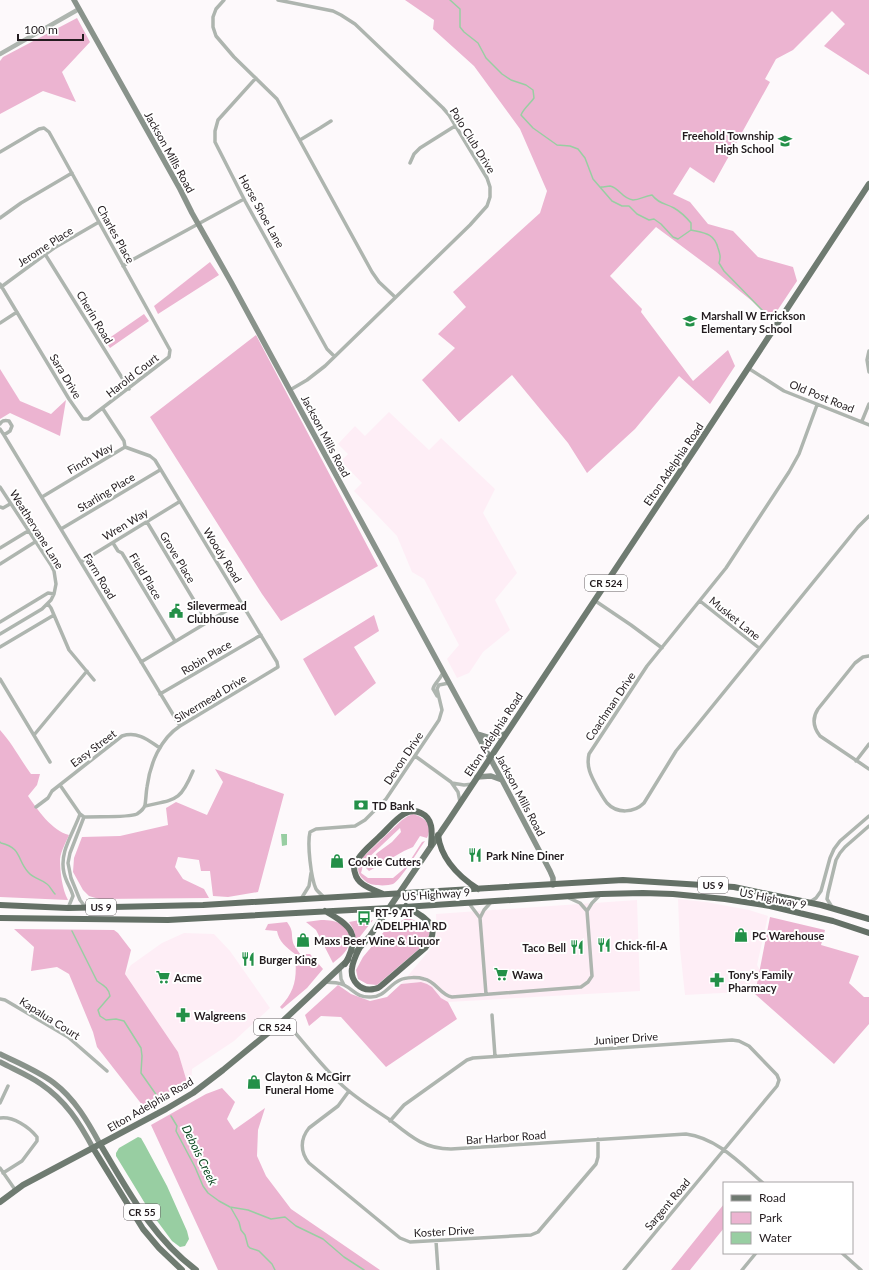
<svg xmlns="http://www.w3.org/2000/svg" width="869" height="1270" viewBox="0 0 869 1270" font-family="Lato,sans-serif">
<rect width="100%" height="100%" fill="#fdf9fb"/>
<path fill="#feeef6" d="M389 412 429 450 441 438 495 489 483 513 517 573 495 600 510 630 483 652 469 673 457 678 447 659 459 645 424 579 412 572 397 536 355 492 354 491 362 483 341 461 348 454 338 444 355 426 365 436Z
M678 899 706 902 749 910 768 916 757 965 762 974 758 991 685 995 680 949Z
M637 900 640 991 448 1002 441 998 432 987 421 982 401 984 437 941 436 914Z
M184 933 214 934 230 951 270 1008 234 1041 192 1069 191 1088 187 1082 178 1052 125 974 131 965 162 943Z"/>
<path fill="#ecb4d1" d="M405 0H869V75L824 46 845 24 832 11 793 50 776 59 765 79 770 82 714 183 690 167 673 194 690 202 708 224 733 231 758 257 793 267 797 281 771 320 752 301 715 271 656 227 610 276 642 309 641 312 693 381 728 350 735 366 710 404 679 376 635 429 587 473 568 443 512 375 459 422 422 380 455 348 438 334 466 307 453 292 540 213 547 191 520 129 474 66 433 29 434 20Z
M77 18 90 42 62 72 76 102 43 91 0 114V61L3 57Z
M210 262 219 275 158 314 154 306Z
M144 314 149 321 110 348 105 341Z
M256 335 378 566 281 621 262 594 150 417Z
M0 369 20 401 51 414 66 400 60 436 10 413 0 419Z
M374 615 379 631 354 647 376 683 335 716 303 659Z
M0 730C12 743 20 759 31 774H40L37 785 28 796C37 809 52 831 69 835 66 842 61 851 60 859 60 871 62 889 68 900L0 897Z
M215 769 284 794 258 892 228 897 213 896 210 871H201L199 860 178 857 175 867 183 879 204 889 209 898 99 899 89 896 83 890 73 872 74 858 82 837 120 836 168 825 166 808 176 802 207 815 223 782Z
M413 814C426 818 433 825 427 838L420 836 413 847 404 851 369 871 366 868 377 853 392 842 401 832 400 828 364 862 361 873 368 878H393L406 867 422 842 425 841C419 849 401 880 393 884 390 885 382 886 378 885 373 885 368 884 364 880 357 874 357 868 360 860L402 820 408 816Z
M770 917 825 930 821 945 859 956 849 983 864 997H869V1024L834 1064 755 994Z
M407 918C416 921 426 922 430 932L426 943 377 985 367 984 358 979 356 970 363 957 387 928Z
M321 920C325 920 329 920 333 921 344 923 352 933 349 944 347 952 339 958 333 963L316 930 306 922Z
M360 920 361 924 373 920 355 943C356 934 354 929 349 922Z
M287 922C295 933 290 935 294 945 296 948 298 951 300 954H310L323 969 307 988 282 1009 280 1007C296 990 297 977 295 954 286 947 279 942 277 931L265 930 268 924Z
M14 929 114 930 118 933 131 950 125 974 178 1052 187 1082 143 1106 97 1047 93 1032 69 974 57 967 31 971 34 947Z
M421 982 427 984 432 987 441 998 448 1002 457 1019 386 1067 341 1017 321 1016 309 1026 305 1015 338 985 351 994 370 1001 387 997 401 984Z
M222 1088 235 1102 227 1119 234 1130 265 1108 258 1130 257 1156 266 1176 291 1209 380 1270H218L151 1125 206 1094Z
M724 1204V1228L690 1270H671Z"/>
<path fill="#98cea2" d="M281 834H287V845L282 846Z
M138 1137 141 1138 145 1145 167 1186 187 1231 189 1239 185 1246 180 1247 172 1241 149 1210 116 1156V1153L119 1148Z"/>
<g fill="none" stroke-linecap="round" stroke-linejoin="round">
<path stroke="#98cea2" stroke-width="1.5" d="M450 0 460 9V27L464 32 478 43 486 58 502 74 511 80 526 85 533 90 534 98C530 104 524 108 521 115L533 128 557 145 570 146 578 149 585 158 593 179 612 201 622 206H629L637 214 649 220 654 219 661 224 673 237 678 239 691 230V223C686 217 681 212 674 208 665 203 659 204 652 195 644 196 640 200 633 200 621 198 620 188 610 186 608 186 604 187 601 187
M691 230C704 233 714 233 718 248 720 254 721 257 719 263L724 271 766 314 774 320
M0 842 1 843C22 848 17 860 28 872 34 879 41 879 47 884 50 886 52 891 55 894
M72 931 97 981C103 985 109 988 110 996L98 1010 100 1016 106 1020 116 1019 124 1021 141 1048 142 1056 141 1073 162 1103
M171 1116 177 1126 176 1131 187 1152 195 1167 203 1186 208 1193 219 1201 230 1207 248 1210 271 1219 285 1217 296 1226 323 1239 344 1257 364 1270
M231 1208 239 1222 241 1230 245 1235 248 1246 250 1248 259 1251 272 1264 275 1270"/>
<path stroke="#aeb5af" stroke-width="3.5" d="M224 0 216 9 213 17V27L216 36 234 57 277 99 372 272 379 282 395 297
M278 0 333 11 341 15 355 24 443 108 449 115 487 178 490 187V197L487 206 470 225 325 366 307 380 290 390
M256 78 218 120 215 131V142L245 201 327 349 334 356
M300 140 320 128 331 121
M0 152 39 129 44 128 49 132 170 350 169 357 88 419H83L69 399 0 284
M410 163 414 154 420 148 455 126
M0 218 21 203 72 173
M45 254 129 389
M123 266 132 260 244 199
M1 287 54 248 99 222
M0 323 17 312
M869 351 867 360 869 372
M748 368 784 391 869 425
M817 405 799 454 789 472 726 568 647 666 589 754C586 767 591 776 597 787 600 792 603 798 607 803 617 814 634 813 644 803L676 751 858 527 869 516
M103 409 124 441 125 447
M862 421 869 404
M0 424C2 420 5 420 9 421L12 426 10 431 4 435 0 429
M4 435 180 726
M0 487 51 565 54 571 56 584 54 594 51 600 42 609 0 634
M42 497 125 447
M0 507 3 508 10 504
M147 522 207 622
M61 529 160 470
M113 543 118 551 122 553 175 641
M0 548 28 531
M81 562 179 502
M0 564 35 542
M594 600 631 625 662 648
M700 601 759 648
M48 604 51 608 69 650 94 680
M0 622 48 593 54 594
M0 647 54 615
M869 656 863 657 855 663 818 709C812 718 813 727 820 736L869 769
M141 662 241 602
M0 679 50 762
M160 694 261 635
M437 696 433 689C434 683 441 679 443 672
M34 735 87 671
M415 756 451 782 458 792 460 802
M856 761 869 744
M452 783 464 785 473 784
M60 785 80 814 84 817
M145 806C176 799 180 802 193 771
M36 807 48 798 52 791 122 736C138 731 148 740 160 748
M84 817C96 816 128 818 137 814 140 812 144 809 145 805 146 799 146 793 147 787 150 764 160 739 180 726L278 667 277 662 155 460 150 456 125 447
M84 817 70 853 68 863 71 878 80 900 86 908
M325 898C322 895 318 892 316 889 311 878 307 844 310 832L316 829 355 826 365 820 386 799 439 720 442 710 437 689 439 685 449 683
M569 898 580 903 587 911
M301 899 309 886 311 873
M468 902 480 918 486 994
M810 902 816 898 821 891 830 858 834 849 840 841 869 816
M832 907 827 899 828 893 836 860 840 853 845 847 869 826
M68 908 73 896C71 888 66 882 64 873 59 852 73 834 80 814
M480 918 484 910 492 901
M340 968 341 979 344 985
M325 982C331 983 339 982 344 985 354 990 357 998 371 997 384 997 389 985 400 980 406 977 418 977 424 979 436 981 440 995 452 997L581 987 588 982 592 976 587 911 592 903 600 895
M0 999 5 1000 68 1037 107 1071
M492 1015 495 1056
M284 1020C304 1042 321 1066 343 1086 357 1099 374 1109 390 1120 410 1136 424 1149 451 1149L686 1134C717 1138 740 1163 763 1183
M349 1091 338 1106 309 1128C300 1139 300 1152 309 1163L400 1238 410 1242 531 1235 538 1232 596 1164 598 1157V1139
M0 1103 8 1086
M0 1118C13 1116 29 1127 37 1137V1141L22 1161 3 1173
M390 1121 404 1105 467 1060 473 1058 732 1040 739 1041 749 1046 777 1075 779 1080 777 1086 624 1270
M0 1168 16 1191
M436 1241 438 1270
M842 1253 861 1270
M742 1270 756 1253"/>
<path stroke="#aeb5af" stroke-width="4.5" d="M0 54 79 9"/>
<path stroke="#89938b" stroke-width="5.5" d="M74 0 180 189 192 213 231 282 502 780 550 871 553 878V885
M477 734 490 738 505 734
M477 777 491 776 502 780
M0 1054C18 1063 38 1071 54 1083 75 1099 88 1122 100 1144
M0 1062C13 1069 28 1075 41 1084 66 1101 79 1122 93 1148"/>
<path stroke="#6f7b71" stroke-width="6" d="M356 952 370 936 449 820 699 443 869 184
M100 1144C128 1190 151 1236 196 1270
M93 1148 143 1229 159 1248 182 1270
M0 1202 23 1185 166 1109 193 1093 223 1070 284 1020 348 960"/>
<path stroke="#647066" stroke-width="6" d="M438 835C441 859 458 876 478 889
M383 894C373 889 358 886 355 873 353 868 355 863 358 859 363 851 372 844 379 837 387 830 394 820 404 814 409 811 415 810 421 813 434 819 432 833 431 845
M0 905 68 908 203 905 623 880 734 887 821 905 869 919
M325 911C350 925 362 934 345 964
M0 918 168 920 389 908 601 894 643 893 673 894 725 899 770 906 833 921 869 933
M359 949C356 955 353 961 352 968 350 980 360 992 374 989 377 989 380 987 382 985L425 948C444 925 424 918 406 906"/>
</g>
<defs>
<symbol id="school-bare" viewBox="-9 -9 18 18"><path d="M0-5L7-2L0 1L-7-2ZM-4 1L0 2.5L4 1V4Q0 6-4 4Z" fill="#239048" stroke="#fff" stroke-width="2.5" paint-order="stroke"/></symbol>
<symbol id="civic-bare" viewBox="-9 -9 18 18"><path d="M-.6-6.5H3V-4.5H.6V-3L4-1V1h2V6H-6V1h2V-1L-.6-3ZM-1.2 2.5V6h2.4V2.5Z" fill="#239048" stroke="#fff" stroke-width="2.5" paint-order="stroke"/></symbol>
<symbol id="bank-bare" viewBox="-9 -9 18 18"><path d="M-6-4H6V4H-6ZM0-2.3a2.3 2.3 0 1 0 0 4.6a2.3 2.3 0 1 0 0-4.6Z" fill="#239048" stroke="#fff" stroke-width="2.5" paint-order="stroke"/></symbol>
<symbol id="restaurant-bare" viewBox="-9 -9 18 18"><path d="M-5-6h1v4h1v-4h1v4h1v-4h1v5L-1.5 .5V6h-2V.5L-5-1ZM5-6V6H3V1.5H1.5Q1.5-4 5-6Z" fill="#239048" stroke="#fff" stroke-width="2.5" paint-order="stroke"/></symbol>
<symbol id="shop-bare" viewBox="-9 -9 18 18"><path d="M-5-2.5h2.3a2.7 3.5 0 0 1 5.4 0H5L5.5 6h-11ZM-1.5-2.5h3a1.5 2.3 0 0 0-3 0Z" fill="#239048" stroke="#fff" stroke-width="2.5" paint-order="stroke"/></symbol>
<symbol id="bus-bare" viewBox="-9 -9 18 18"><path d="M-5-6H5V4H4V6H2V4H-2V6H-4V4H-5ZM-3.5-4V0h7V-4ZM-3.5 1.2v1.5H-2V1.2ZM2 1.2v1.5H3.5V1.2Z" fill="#239048" stroke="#fff" stroke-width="2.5" paint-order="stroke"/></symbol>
<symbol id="supermarket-bare" viewBox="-9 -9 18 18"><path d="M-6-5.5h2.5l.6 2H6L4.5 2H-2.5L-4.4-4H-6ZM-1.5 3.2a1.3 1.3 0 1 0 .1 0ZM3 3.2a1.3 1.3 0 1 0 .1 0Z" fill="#239048" stroke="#fff" stroke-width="2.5" paint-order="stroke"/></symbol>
<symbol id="pharmacy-bare" viewBox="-9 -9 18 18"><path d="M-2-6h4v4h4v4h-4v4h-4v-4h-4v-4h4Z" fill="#239048" stroke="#fff" stroke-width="2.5" paint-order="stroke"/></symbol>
</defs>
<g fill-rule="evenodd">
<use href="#school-bare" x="775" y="131" width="20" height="20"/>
<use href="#school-bare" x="680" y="311" width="20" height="20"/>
<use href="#civic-bare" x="166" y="601" width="20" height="20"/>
<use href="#bank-bare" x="351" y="795" width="20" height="20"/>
<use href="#restaurant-bare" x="465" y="845" width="20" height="20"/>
<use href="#shop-bare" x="327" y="851" width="20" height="20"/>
<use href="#bus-bare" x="354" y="908" width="20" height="20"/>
<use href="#shop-bare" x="731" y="925" width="20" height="20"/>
<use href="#shop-bare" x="293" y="930" width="20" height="20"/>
<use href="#restaurant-bare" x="594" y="935" width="20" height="20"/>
<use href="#restaurant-bare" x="567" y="937" width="20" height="20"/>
<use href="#restaurant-bare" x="238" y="949" width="20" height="20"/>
<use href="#supermarket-bare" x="491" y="964" width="20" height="20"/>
<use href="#supermarket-bare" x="153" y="967" width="20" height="20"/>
<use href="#pharmacy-bare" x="707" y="970" width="20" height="20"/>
<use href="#pharmacy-bare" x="173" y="1005" width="20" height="20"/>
<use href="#shop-bare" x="244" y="1072" width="20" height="20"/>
</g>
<g text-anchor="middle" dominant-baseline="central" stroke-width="4" stroke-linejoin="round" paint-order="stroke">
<g fill="#fff" stroke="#656062" stroke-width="1">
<rect x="585" y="575" width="42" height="16" rx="3"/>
<rect x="698" y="877" width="30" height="16" rx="3"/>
<rect x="86" y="899" width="30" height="16" rx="3"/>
<rect x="254" y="1019" width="42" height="16" rx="3"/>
<rect x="124" y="1204" width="36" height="16" rx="3"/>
</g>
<g font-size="10" font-weight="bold" fill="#231c1f">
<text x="606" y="583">CR 524</text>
<text x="713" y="885">US 9</text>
<text x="101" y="907">US 9</text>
<text x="275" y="1027">CR 524</text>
<text x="142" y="1212">CR 55</text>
</g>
<g font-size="11" font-weight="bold" fill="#231c1f" stroke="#fff" text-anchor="start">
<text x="774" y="135" text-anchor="end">Freehold Township<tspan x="774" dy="13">High School</tspan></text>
<text x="701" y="315">Marshall W Errickson<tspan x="701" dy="13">Elementary School</tspan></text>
<text x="187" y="605">Silevermead<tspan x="187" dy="13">Clubhouse</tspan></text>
<text x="372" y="805">TD Bank</text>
<text x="486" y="855">Park Nine Diner</text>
<text x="348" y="861">Cookie Cutters</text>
<text x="375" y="912">RT-9 AT<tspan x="375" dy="13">ADELPHIA RD</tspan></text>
<text x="752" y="935">PC Warehouse</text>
<text x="314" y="940">Maxs Beer Wine &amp; Liquor</text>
<text x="615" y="945">Chick-fil-A</text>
<text x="566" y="947" text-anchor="end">Taco Bell</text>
<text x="259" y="959">Burger King</text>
<text x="512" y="974">Wawa</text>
<text x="728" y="974">Tony's Family<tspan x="728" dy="13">Pharmacy</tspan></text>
<text x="174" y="977">Acme</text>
<text x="194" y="1015">Walgreens</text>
<text x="265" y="1076">Clayton &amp; McGirr<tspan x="265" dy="13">Funeral Home</tspan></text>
</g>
<g font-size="11" fill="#231c1f" stroke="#fff">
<text transform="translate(473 140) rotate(58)">Polo Club Drive</text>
<text transform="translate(170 152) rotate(61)">Jackson Mills Road</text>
<text transform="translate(262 211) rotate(61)">Horse Shoe Lane</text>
<text transform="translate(116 234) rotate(61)">Charles Place</text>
<text transform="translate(45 246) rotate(-33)">Jerome Place</text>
<text transform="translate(95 317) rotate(59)">Cherin Road</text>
<text transform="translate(132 375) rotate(-38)">Harold Court</text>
<text transform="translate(66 376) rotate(59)">Sara Drive</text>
<text transform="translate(822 396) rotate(22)">Old Post Road</text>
<text transform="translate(326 436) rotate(62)">Jackson Mills Road</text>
<text transform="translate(90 458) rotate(-30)">Finch Way</text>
<text transform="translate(673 464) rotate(-56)">Elton Adelphia Road</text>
<text transform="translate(106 492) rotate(-31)">Starling Place</text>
<text transform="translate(125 524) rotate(-31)">Wren Way</text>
<text transform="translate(37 529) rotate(58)">Weathervane Lane</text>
<text transform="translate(223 555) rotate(58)">Woody Road</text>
<text transform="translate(178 557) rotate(59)">Grove Place</text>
<text transform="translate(100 576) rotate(59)">Farm Road</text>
<text transform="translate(146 576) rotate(59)">Field Place</text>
<text transform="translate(735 618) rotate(39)">Musket Lane</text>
<text transform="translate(206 657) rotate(-31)">Robin Place</text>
<text transform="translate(210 698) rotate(-31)">Silvermead Drive</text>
<text transform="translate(610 706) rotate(-56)">Coachman Drive</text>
<text transform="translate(493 734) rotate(-57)">Elton Adelphia Road</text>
<text transform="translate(93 748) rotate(-37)">Easy Street</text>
<text transform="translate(403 758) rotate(-56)">Devon Drive</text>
<text transform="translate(521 795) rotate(62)">Jackson Mills Road</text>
<text transform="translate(436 894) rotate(-4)">US Highway 9</text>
<text transform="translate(773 898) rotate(11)">US Highway 9</text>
<text transform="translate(50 1018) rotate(32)">Kapalua Court</text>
<text transform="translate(626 1038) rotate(-4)">Juniper Drive</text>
<text transform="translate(150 1104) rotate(-30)">Elton Adelphia Road</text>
<text transform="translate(506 1137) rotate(-4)">Bar Harbor Road</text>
<text transform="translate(667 1204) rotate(-50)">Sargent Road</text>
<text transform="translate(444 1231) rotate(-3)">Koster Drive</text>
</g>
<g font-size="12" font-style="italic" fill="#0d4a22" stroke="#fff">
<text transform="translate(200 1155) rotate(64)">Debois Creek</text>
</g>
</g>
<rect x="723" y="1182" width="130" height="72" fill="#ffffff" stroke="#a7a4a5"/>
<rect x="731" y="1195" width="20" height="6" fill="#6f7b71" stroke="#a7a4a5"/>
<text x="759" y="1202" font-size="12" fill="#231c1f">Road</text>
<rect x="731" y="1212" width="20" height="12" fill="#ecb4d1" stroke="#a7a4a5"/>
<text x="759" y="1222" font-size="12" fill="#231c1f">Park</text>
<rect x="731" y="1232" width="20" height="12" fill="#98cea2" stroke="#a7a4a5"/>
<text x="759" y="1242" font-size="12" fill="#231c1f">Water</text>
<path d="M18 34v6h65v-6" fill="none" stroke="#231c1f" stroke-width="2"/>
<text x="24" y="34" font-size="12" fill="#231c1f" stroke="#ffffff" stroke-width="3" paint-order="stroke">100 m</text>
</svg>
